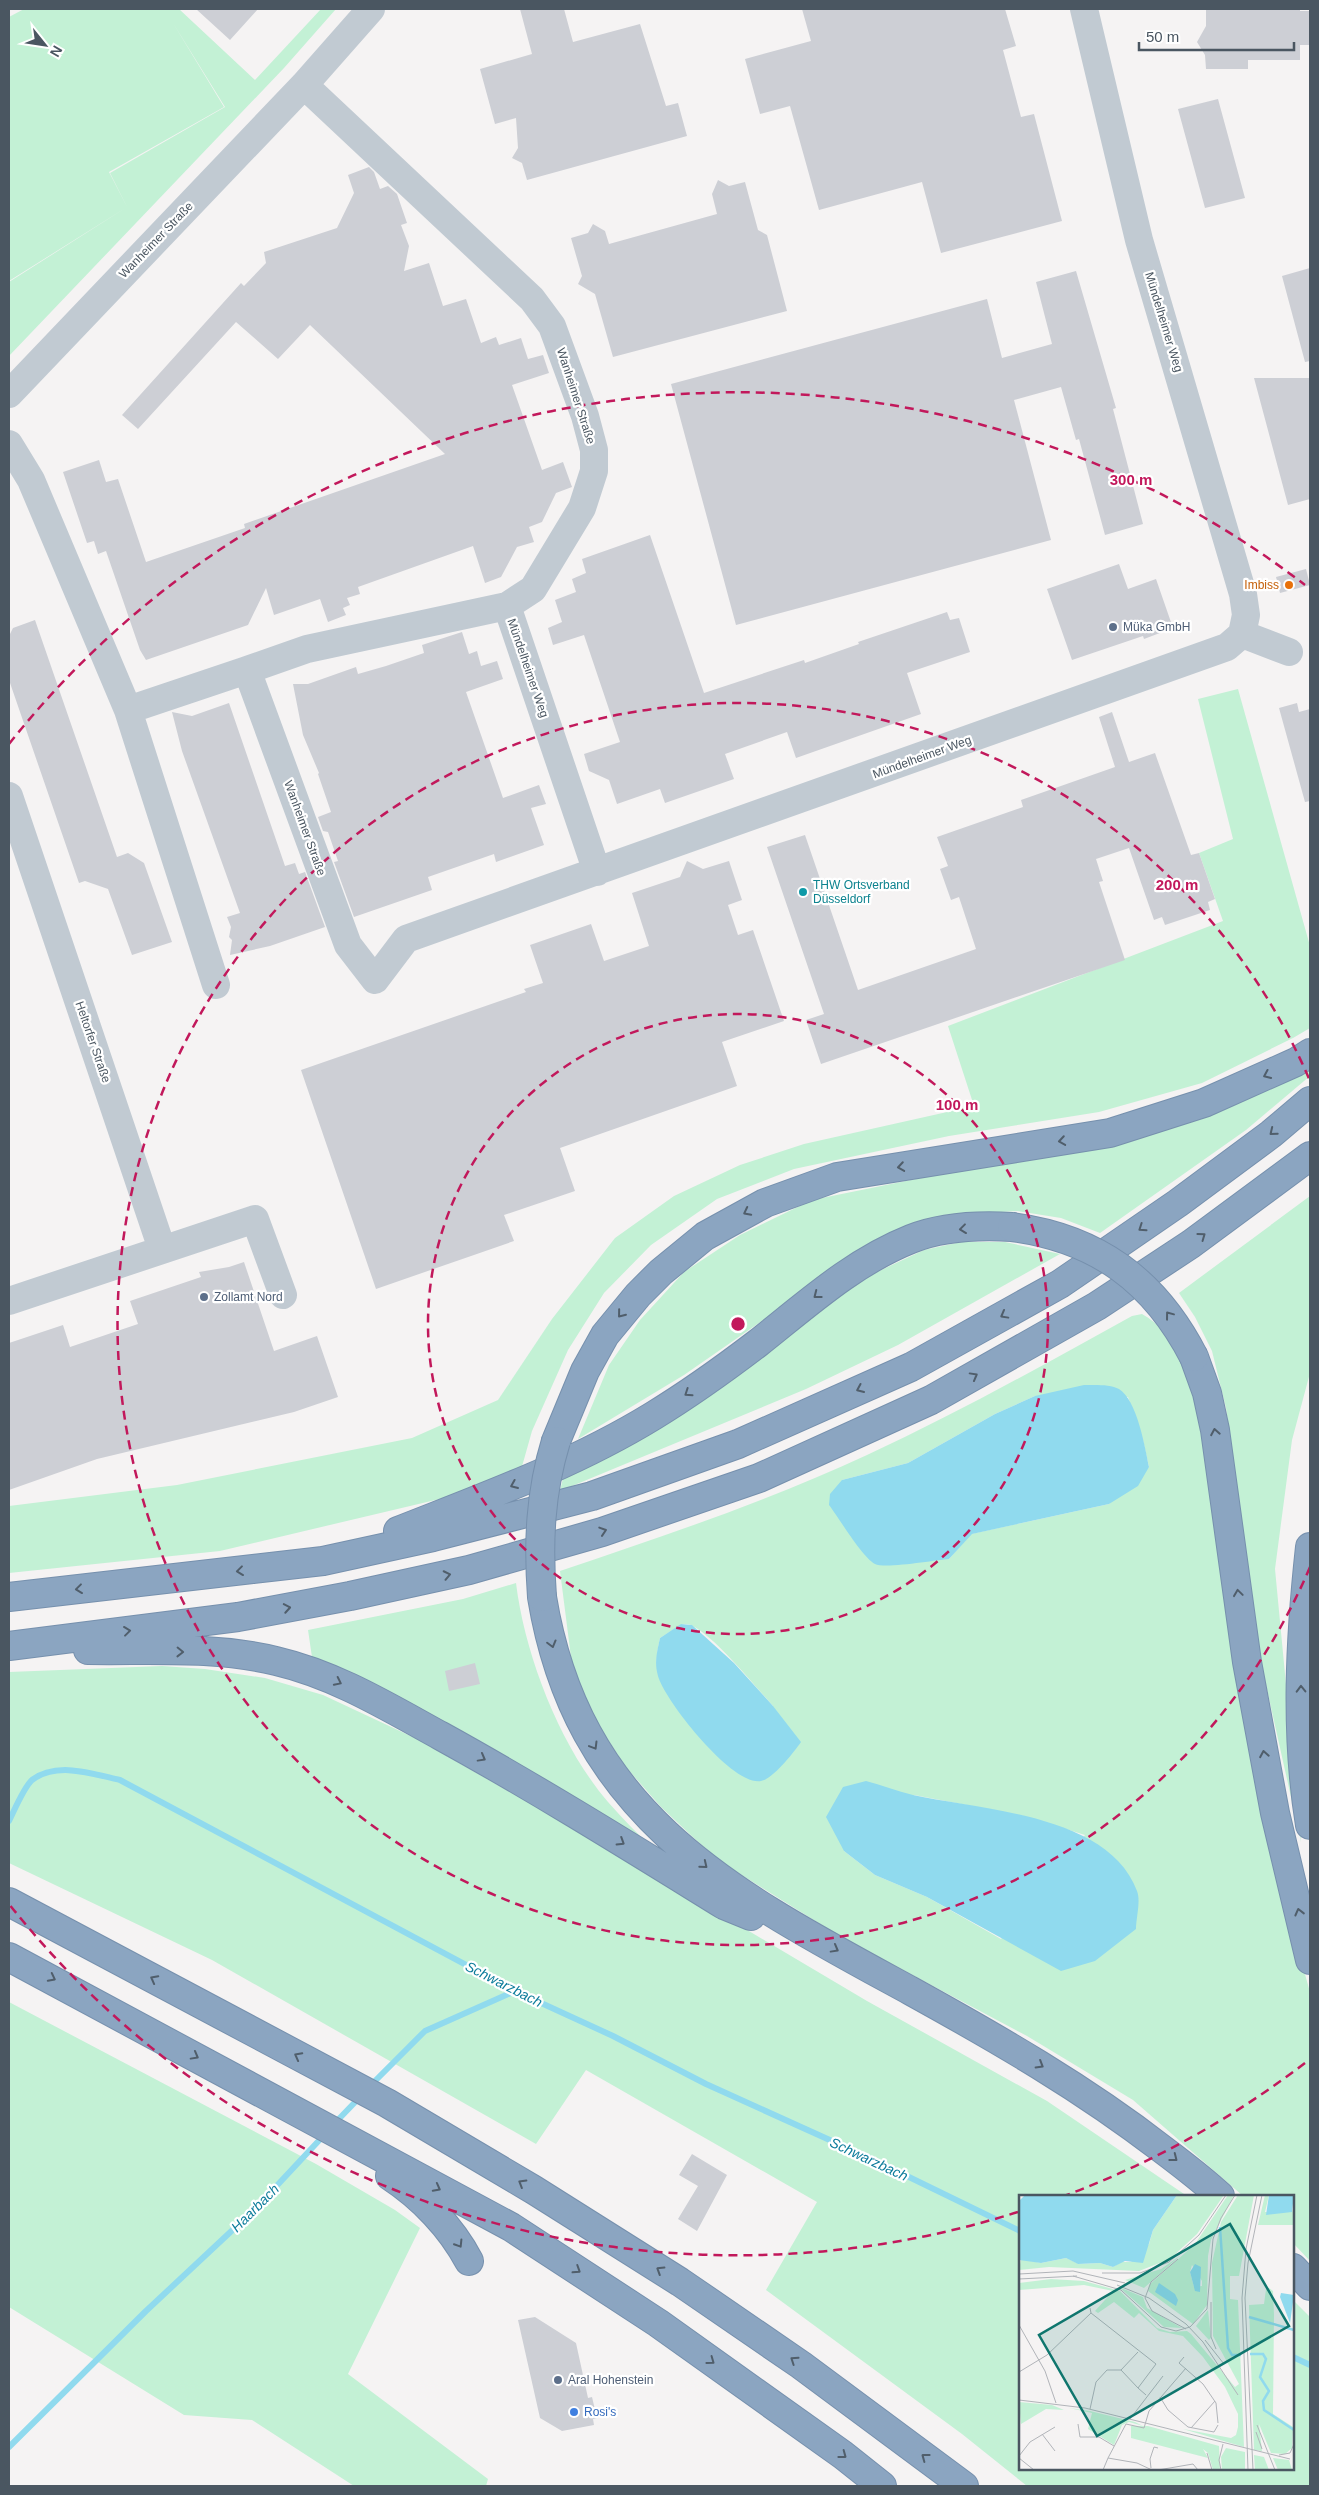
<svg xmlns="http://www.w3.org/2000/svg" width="1319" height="2495" viewBox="0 0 1319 2495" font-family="Arial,sans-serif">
<rect width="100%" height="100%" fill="#f5f3f3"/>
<path fill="#c3f1d5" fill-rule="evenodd" d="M24 9H179L255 80 321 9H336L284 68 9 356V282L127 207 110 173 225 107 173 23 224 107 109 172 127 207 9 281V17Z
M1238 689 1310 946V1028L1293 1038 1202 1083 1099 1112 949 1136 794 1169 717 1199 651 1245 604 1293 568 1350 532 1431 521 1470 465 1493 220 1551 9 1573V1506L177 1485 412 1438 498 1400 552 1319 615 1238 674 1196 740 1165 804 1144 974 1106 948 1026 1223 921 1199 853 1233 839 1198 699Z
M1310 1068V1076L1246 1130 1100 1233 1061 1218 1017 1211 969 1214 831 1273 684 1375 578 1439 609 1365 640 1320 684 1272 740 1235 812 1200 960 1170Z
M1310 1196V1373L1292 1440 1275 1569 1301 1842 1260 1658 1226 1408 1212 1351 1195 1317 1179 1293Z
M961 1242H1005L1060 1254 898 1345 806 1389 560 1491 564 1474 837 1296 877 1272 924 1250Z
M1142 1314C1176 1332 1190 1377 1204 1410L1274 1865 1310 1992V2261L1293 2243V2196H1243L1133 2100 1027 2036 841 1937 724 1864 696 1840 661 1807 625 1766 594 1718 572 1665 560 1571C664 1536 768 1501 867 1455 958 1413 1045 1364 1132 1316ZM1035 1396 1128 1397 1143 1440 1149 1467 1109 1504 971 1534 949 1559 842 1480 908 1463 995 1414ZM682 1624C685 1624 690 1624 693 1626 718 1640 753 1684 773 1706L676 1707C659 1679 652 1672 660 1638ZM914 1795 1024 1816 1085 1835 1001 1939 927 1897 875 1875 844 1851Z
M516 1583C525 1656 560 1746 608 1802 622 1818 638 1834 653 1849L313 1664 308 1630 463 1599Z
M162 1666 205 1669 265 1678 323 1695 417 1739 619 1854 867 2001 1047 2101 1187 2196H1020V2469H1293V2300L1310 2317V2486H1027L962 2434 766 2290 817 2202 586 2070 536 2144 212 1960 9 1863V1672Z
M9 2002 316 2164 395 2210 420 2228 348 2374 488 2479 486 2486H354L252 2420 184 2415 9 2307Z"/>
<path fill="#90daee" d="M1084 1385C1094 1385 1111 1384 1119 1389 1137 1400 1145 1447 1149 1467L1138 1486 1109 1504 972 1534 949 1559C936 1560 885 1569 875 1564 862 1557 839 1518 829 1505L830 1494 842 1480 908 1463 995 1414 1035 1396Z
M681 1624 692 1625 734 1663 773 1706 801 1742C794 1752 773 1779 761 1781 733 1787 665 1701 658 1676 654 1662 657 1652 660 1638Z
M866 1781C881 1785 897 1791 913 1795 981 1810 1109 1814 1137 1891 1141 1901 1136 1918 1136 1929L1095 1961 1061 1971 927 1897 875 1875 844 1851 826 1817 843 1787Z"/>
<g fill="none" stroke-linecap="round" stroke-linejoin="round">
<path stroke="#90daee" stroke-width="6" d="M9 1821C14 1811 24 1787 32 1780 57 1761 93 1774 120 1780L515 1991 613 2036 706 2084 874 2160 1020 2231
M370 2086 425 2031 515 1991
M334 2124 360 2097
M1293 2357 1310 2365
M9 2447 146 2311 255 2209 326 2133"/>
</g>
<path fill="#cdcfd5" d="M196 9H258L230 40Z
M520 9H564L573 42 640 24 666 106 678 103 687 136 527 180 522 163 512 158 518 148 516 118 495 124 480 69 532 54Z
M802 9H1005L1016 46 1003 50 1021 117 1034 114 1062 221 941 253 922 182 819 210 790 106 760 114 745 59 811 41Z
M1206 9H1300V11H1310V45H1300V60H1248V69H1206L1205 55 1197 42 1206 26Z
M1218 99 1245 198 1205 208 1178 109Z
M369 167 374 172 380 189 388 186 397 194 407 223 401 225 409 246 404 271 429 263 443 306 466 299 481 343 496 337 499 345 521 338 528 359 543 355 549 373 512 385 542 470 563 462 572 487 556 493 542 522 529 527 534 542 517 547 501 577 485 583 473 546 358 587 360 594 347 598 350 605 343 608 346 615 328 622 320 599 274 615 266 588 248 625 146 660 140 650 106 551 98 554 94 541 87 543 63 472 99 460 106 482 118 479 146 562 245 528 244 524 445 454 310 325 278 359 236 322 138 429 122 415 241 283 244 286 266 263 264 252 337 228 354 193 348 175Z
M718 180 729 186 745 182 758 230 767 235 787 311 613 357 595 294 578 284 582 276 571 238 588 233 593 224 605 231 609 244 717 214 712 194Z
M1310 268V361L1305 362 1282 276Z
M1076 271 1116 408 1113 409 1143 524 1105 535 1079 439 1076 440 1061 387 1014 400 1051 540 736 625 671 384 987 299 1002 358 1052 344 1036 282Z
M1254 378H1310V499L1288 505Z
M650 535 704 693 804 660 805 663 859 644 858 642 947 612 950 620 959 618 970 652 907 673 921 714 796 758 787 732 725 754 734 779 665 803 660 789 617 804 609 780 589 771 584 754 620 742 584 635 553 645 548 628 562 622 555 600 576 592 572 579 586 573 582 559Z
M1119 564 1128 589 1156 579 1173 628 1144 639 1143 636 1072 660 1047 589Z
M1306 569 1310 585 1280 593 1276 577Z
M35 620 117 857 128 853 144 863 172 942 132 955 108 889 85 881 79 883 9 680V636L13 628Z
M462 632 469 654 477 651 481 666 497 661 503 679 466 692 503 798 539 785 546 804 531 808 544 845 496 862 494 854 428 877 432 890 354 917 334 862 338 861 328 832 323 831 318 817 331 812 318 774 319 773 303 735 293 684H308L356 667 358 674 386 666 424 653 422 645Z
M229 703 285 866 295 863 299 874 305 872 325 927 270 946 230 955 232 940 229 937 231 927 227 917 240 913 182 751 172 712 192 716Z
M1297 703 1299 712 1310 709V801L1305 802 1279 708Z
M1112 712 1129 762 1155 753 1191 855 1199 853 1215 899 1208 902 1210 910 1165 925 1162 917 1154 920 1129 848 1096 859 1103 881 1099 882 1125 960 821 1064 806 1020 824 1014 767 847 805 835 858 990 976 949 959 897 951 900 940 869 948 866 937 837 1023 807 1021 800 1115 767 1099 717Z
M687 861 703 869 729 861 742 900 728 905 738 935 753 930 784 1021 722 1042 737 1086 560 1148 575 1191 504 1215 514 1241 376 1289 301 1070 526 992 524 989 543 983 530 945 591 924 604 961 649 946 632 893 680 877Z
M244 1262 274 1351 317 1336 338 1397 294 1412 97 1459 9 1490V1343L63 1325 70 1347 138 1324 130 1301 201 1277 199 1272 229 1267Z
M475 1663 480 1684 449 1691 445 1671Z
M692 2154 727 2175 697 2231 678 2219 698 2186 679 2175Z
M535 2317 576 2343 588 2398 592 2397 597 2418 593 2419 594 2425 562 2431 540 2418 518 2320Z"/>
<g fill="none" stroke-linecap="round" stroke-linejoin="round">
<defs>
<path id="highway" d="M1194 1357 1207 1393 1215 1430 1247 1662 1275 1813 1310 1960
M556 1441 585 1371 605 1335 638 1295 661 1272 705 1236 765 1203 837 1177 1110 1133 1204 1103 1296 1062 1310 1053
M398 1531C484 1497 573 1465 653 1416 689 1394 724 1369 758 1343 806 1305 853 1262 911 1239 941 1227 979 1225 1012 1227
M1310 1547C1300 1639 1295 1733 1310 1825
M9 1597 323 1561 433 1537 592 1496 738 1444 911 1367 1060 1284 1178 1203 1271 1134 1310 1101
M542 1597C578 1817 733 1894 911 1991 998 2039 1083 2088 1162 2149 1182 2164 1202 2179 1220 2196
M9 1646 238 1617 350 1596 469 1570 602 1532 759 1478 931 1400 1097 1306 1191 1244 1310 1156
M88 1650C150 1651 215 1646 276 1661 336 1675 388 1707 441 1736 537 1789 630 1847 724 1905L751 1916
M9 1902 387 2103 534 2190 680 2282 801 2365 964 2486
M9 1957 511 2227 658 2323 843 2455 882 2486
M390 2176C422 2197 451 2227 469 2261
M1293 2268 1310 2286"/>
</defs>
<use href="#highway" stroke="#7690ad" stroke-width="30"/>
<path stroke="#c1cad2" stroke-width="28" d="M9 394 304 85 371 9
M9 444 31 480 128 710 216 985
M507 606 597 872
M1242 634 1289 652
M247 670 307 649 507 606 533 589 582 508 594 471V450L585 416 552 326 532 299 304 85
M128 710 247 670 348 945 375 980 406 939 1227 647 1242 634 1246 615 1243 594 1139 240 1084 9
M9 796 162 1249
M9 1301 255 1219 283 1295"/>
<use href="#highway" stroke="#8ba5c1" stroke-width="28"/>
<defs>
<path id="highway-bridge" d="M1012 1227C1097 1238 1155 1281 1194 1357
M542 1597C538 1543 540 1493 556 1441"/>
</defs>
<use href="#highway-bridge" stroke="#7690ad" stroke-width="30" stroke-linecap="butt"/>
<use href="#highway-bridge" stroke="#8ba5c1" stroke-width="28"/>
</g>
<defs><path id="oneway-chevron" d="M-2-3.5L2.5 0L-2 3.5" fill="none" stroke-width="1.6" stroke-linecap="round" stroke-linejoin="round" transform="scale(1.25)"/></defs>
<g stroke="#505e6b">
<use href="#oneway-chevron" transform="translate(1267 1075) rotate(156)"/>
<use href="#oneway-chevron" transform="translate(1273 1132) rotate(141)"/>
<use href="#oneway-chevron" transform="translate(1062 1141) rotate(171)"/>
<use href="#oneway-chevron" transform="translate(901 1167) rotate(171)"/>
<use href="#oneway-chevron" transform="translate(747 1212) rotate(153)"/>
<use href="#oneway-chevron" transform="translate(1142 1228) rotate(146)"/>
<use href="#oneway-chevron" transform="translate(963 1229) rotate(173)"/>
<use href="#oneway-chevron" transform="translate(1202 1236) rotate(-36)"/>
<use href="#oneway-chevron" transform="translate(817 1295) rotate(142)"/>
<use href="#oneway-chevron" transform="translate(621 1314) rotate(129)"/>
<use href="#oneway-chevron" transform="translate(1004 1315) rotate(151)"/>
<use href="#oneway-chevron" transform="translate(1169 1315) rotate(-127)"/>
<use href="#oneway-chevron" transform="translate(974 1376) rotate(-29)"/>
<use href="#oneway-chevron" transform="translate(860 1389) rotate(156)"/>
<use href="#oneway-chevron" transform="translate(688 1393) rotate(146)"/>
<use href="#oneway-chevron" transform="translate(1215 1432) rotate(-100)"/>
<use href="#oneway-chevron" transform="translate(514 1485) rotate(157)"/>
<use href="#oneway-chevron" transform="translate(603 1531) rotate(-18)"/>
<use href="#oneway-chevron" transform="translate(240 1571) rotate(173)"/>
<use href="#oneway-chevron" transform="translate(447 1575) rotate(-12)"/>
<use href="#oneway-chevron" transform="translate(79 1589) rotate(173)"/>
<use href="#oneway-chevron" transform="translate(1238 1593) rotate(-98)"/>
<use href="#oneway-chevron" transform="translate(287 1608) rotate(-10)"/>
<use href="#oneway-chevron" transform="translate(127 1631) rotate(-7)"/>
<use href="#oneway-chevron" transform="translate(552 1644) rotate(75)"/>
<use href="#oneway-chevron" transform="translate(180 1652) rotate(1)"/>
<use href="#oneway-chevron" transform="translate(338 1682) rotate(26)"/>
<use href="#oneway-chevron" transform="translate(1301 1689) rotate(-91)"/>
<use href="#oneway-chevron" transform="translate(594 1746) rotate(59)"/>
<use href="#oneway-chevron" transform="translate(1264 1754) rotate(-100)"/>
<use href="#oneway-chevron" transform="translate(482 1758) rotate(29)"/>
<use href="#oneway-chevron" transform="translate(621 1842) rotate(32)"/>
<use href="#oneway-chevron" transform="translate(704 1865) rotate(39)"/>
<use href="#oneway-chevron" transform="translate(1299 1912) rotate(-104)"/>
<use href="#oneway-chevron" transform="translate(835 1949) rotate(29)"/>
<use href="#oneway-chevron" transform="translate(52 1978) rotate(27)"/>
<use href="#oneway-chevron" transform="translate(154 1979) rotate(-152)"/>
<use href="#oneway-chevron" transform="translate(195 2056) rotate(29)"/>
<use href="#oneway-chevron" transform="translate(298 2056) rotate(-152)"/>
<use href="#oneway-chevron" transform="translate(1040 2065) rotate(31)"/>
<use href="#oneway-chevron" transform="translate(1174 2158) rotate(38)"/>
<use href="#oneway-chevron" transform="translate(522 2183) rotate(-149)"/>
<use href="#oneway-chevron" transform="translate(437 2188) rotate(28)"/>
<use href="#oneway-chevron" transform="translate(459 2244) rotate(58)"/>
<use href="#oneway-chevron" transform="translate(577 2270) rotate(33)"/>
<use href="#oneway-chevron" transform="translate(660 2270) rotate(-148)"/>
<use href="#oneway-chevron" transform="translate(794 2360) rotate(-146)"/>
<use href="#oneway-chevron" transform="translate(711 2361) rotate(36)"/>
<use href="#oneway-chevron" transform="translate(843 2455) rotate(37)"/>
<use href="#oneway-chevron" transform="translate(925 2457) rotate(-143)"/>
</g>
<g fill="none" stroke="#c2185b" stroke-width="2.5" stroke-dasharray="9 6">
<circle cx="738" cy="1324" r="310"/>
<path d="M1310 1567A621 621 0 1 1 1310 1081"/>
<path d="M1305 2063A931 931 0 0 1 1064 2196M1018 2212A931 931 0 0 1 9 1904M9 744A931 931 0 0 1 1305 585"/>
</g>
<circle fill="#e8710a" stroke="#fff" stroke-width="2" cx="1289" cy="585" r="5"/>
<g fill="#5c6f8a" stroke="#fff" stroke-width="2">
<circle cx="1113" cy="627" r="5"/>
<circle cx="204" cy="1297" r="5"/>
<circle cx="558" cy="2380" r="5"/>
</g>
<circle fill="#0f9aa8" stroke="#fff" stroke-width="2" cx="803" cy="892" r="5"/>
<circle fill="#3f7fe0" stroke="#fff" stroke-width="2" cx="574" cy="2412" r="5"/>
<g text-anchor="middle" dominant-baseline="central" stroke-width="4.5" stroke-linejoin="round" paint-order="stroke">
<g font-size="12" fill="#4a5661" stroke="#fff">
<text transform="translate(156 240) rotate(-46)">Wanheimer Straße</text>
<text transform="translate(1164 322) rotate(73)">Mündelheimer Weg</text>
<text transform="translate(576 396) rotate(72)">Wanheimer Straße</text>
<text transform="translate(528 668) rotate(71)">Mündelheimer Weg</text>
<text transform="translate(922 757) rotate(-20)">Mündelheimer Weg</text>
<text transform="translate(305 828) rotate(70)">Wanheimer Straße</text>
<text transform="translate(93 1042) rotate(71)">Heltorfer Straße</text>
</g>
<g font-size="12" fill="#c56008" stroke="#fff" text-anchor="end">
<text x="1279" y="585">Imbiss</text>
</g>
<g font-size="12" fill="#4e5e75" stroke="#fff" text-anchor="start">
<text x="1123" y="627">Müka GmbH</text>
<text x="214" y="1297">Zollamt Nord</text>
<text x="568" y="2380">Aral Hohenstein</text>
</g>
<g font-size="12" fill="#0d838f" stroke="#fff" text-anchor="start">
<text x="813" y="885">THW Ortsverband<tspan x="813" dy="14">Düsseldorf</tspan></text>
</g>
<g font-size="12" fill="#366cbe" stroke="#fff" text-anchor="start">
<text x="584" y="2412">Rosi's</text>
</g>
<g font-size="14" font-style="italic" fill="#0c7c9b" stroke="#fff">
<text transform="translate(504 1984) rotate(27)">Schwarzbach</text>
<text transform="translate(869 2159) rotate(25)">Schwarzbach</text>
<text transform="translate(255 2208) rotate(-45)">Haarbach</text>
</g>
</g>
<g transform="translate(1019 2195)">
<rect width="275" height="275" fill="#f5f3f3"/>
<path d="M158 0H205L178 39 151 64 120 76 30 72 0 75 2 64 22 68 47 63 60 69 81 68 94 72 102 67H112L130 49 134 35ZM209 0H215L192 45 189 61 188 110 174 129 129 96 130 90 176 49ZM173 70 183 86V91L175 92 171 77ZM219 0H235L220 81H211V104L219 105 225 252 164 234 212 243 217 240 219 232V219L206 192 184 162 164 141 140 136 120 118 115 123 95 107 79 118 76 116 94 96 65 90 0 95V88L32 84 65 86 101 96 138 133 151 137 168 136 172 139 216 192 220 189 194 141 193 68 202 27ZM246 0H250L246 17H273L275 11V30H239ZM162 60 125 93 106 85 142 74ZM100 92 124 102 128 113 163 133 145 132ZM250 93 254 96 255 120 254 219 274 232 273 253 266 259 252 258 240 229 243 256 235 255 230 110 245 109 247 94ZM189 115 192 143 190 145 177 131ZM0 207 33 210 45 215 27 214 2 229ZM50 213 71 216 116 227 124 231 110 227 103 230 95 250 69 234 73 218ZM112 231H129L200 251 201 275H194L189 258 184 254 189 263 112 243ZM207 253 226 257V275H203L202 262ZM235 260 245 262 250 275H236ZM254 263 270 265 273 275H259Z" fill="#c3f1d5" fill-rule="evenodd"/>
<path d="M6 0H158L134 35 124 68 106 66 94 72 81 68 59 69 47 63 22 68 0 65V6ZM250 0H275L273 17 247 20ZM176 69 182 72 181 97 176 96 171 77ZM140 88 156 99 159 105 157 111 136 97ZM262 98 275 100 271 128 261 102Z" fill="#90daee"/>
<path fill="none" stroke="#90daee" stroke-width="2.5" d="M201 32 209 153 213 160H222M230 122 275 135M231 159H244L247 164 241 182 250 196 244 206 245 215 275 235"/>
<path fill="none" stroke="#b1b4b9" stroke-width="1" d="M159 64 132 87 126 103 133 116 167 134M83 78H121L150 67 180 40 207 0M0 79 54 76 106 88M54 81 102 95 142 132 157 136 171 132 188 114 194 44 202 23 216 0M0 84 58 81M98 90 130 103 167 129 184 147 219 200M192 107V142L197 154M71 113 72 118 137 169 119 193 127 200M0 130 26 176 37 208M186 145 205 169M165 162 160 168 184 189 197 208 199 228M102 175 119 157M0 177 28 160 72 118M141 202 149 215 169 232 195 237 199 230M0 205 66 213 271 264M71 214 77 187 88 175H102L119 193M111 224 144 181M59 229 61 242H80L95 251M238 230 256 275M172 233 196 206M237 237 243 254M23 239 36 256M188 258 193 275M260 260 271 258 275 249M0 261 11 247 36 232M0 263 15 275M89 263 107 229 125 233 130 216 167 173M132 273 131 264 135 252 139 253M84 275 89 263 118 268 133 275M139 275 174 269 179 275M202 275 200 265 204 249M229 275 223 103 227 54 238 0M234 275 226 103 229 68 243 0"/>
<path fill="#0f766e" fill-opacity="0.15" stroke="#0f766e" stroke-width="2.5" d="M211 29 270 131 78 241 20 140Z"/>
<rect width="275" height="275" fill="none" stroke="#4a5661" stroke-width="2.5"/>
</g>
<circle cx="738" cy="1324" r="8" fill="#c2185b" stroke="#fff" stroke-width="2.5"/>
<g font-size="15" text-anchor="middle" font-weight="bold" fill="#c2185b" stroke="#fff" stroke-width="4.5" stroke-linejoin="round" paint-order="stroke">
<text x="1131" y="485">300 m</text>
<text x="1177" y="890">200 m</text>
<text x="957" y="1110">100 m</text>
</g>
<rect width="1319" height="2495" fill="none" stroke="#4a5661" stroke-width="20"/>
<g transform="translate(45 45) rotate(120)" stroke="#ffffff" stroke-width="4" paint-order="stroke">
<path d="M0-4L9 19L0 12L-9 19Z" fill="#4a5661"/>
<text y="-8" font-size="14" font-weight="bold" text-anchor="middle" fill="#4a5661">N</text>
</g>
<path d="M1139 42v8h155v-8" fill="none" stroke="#4a5661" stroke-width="2.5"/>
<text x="1146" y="42" font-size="15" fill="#4a5661" stroke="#ffffff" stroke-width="4" paint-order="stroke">50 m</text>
</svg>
